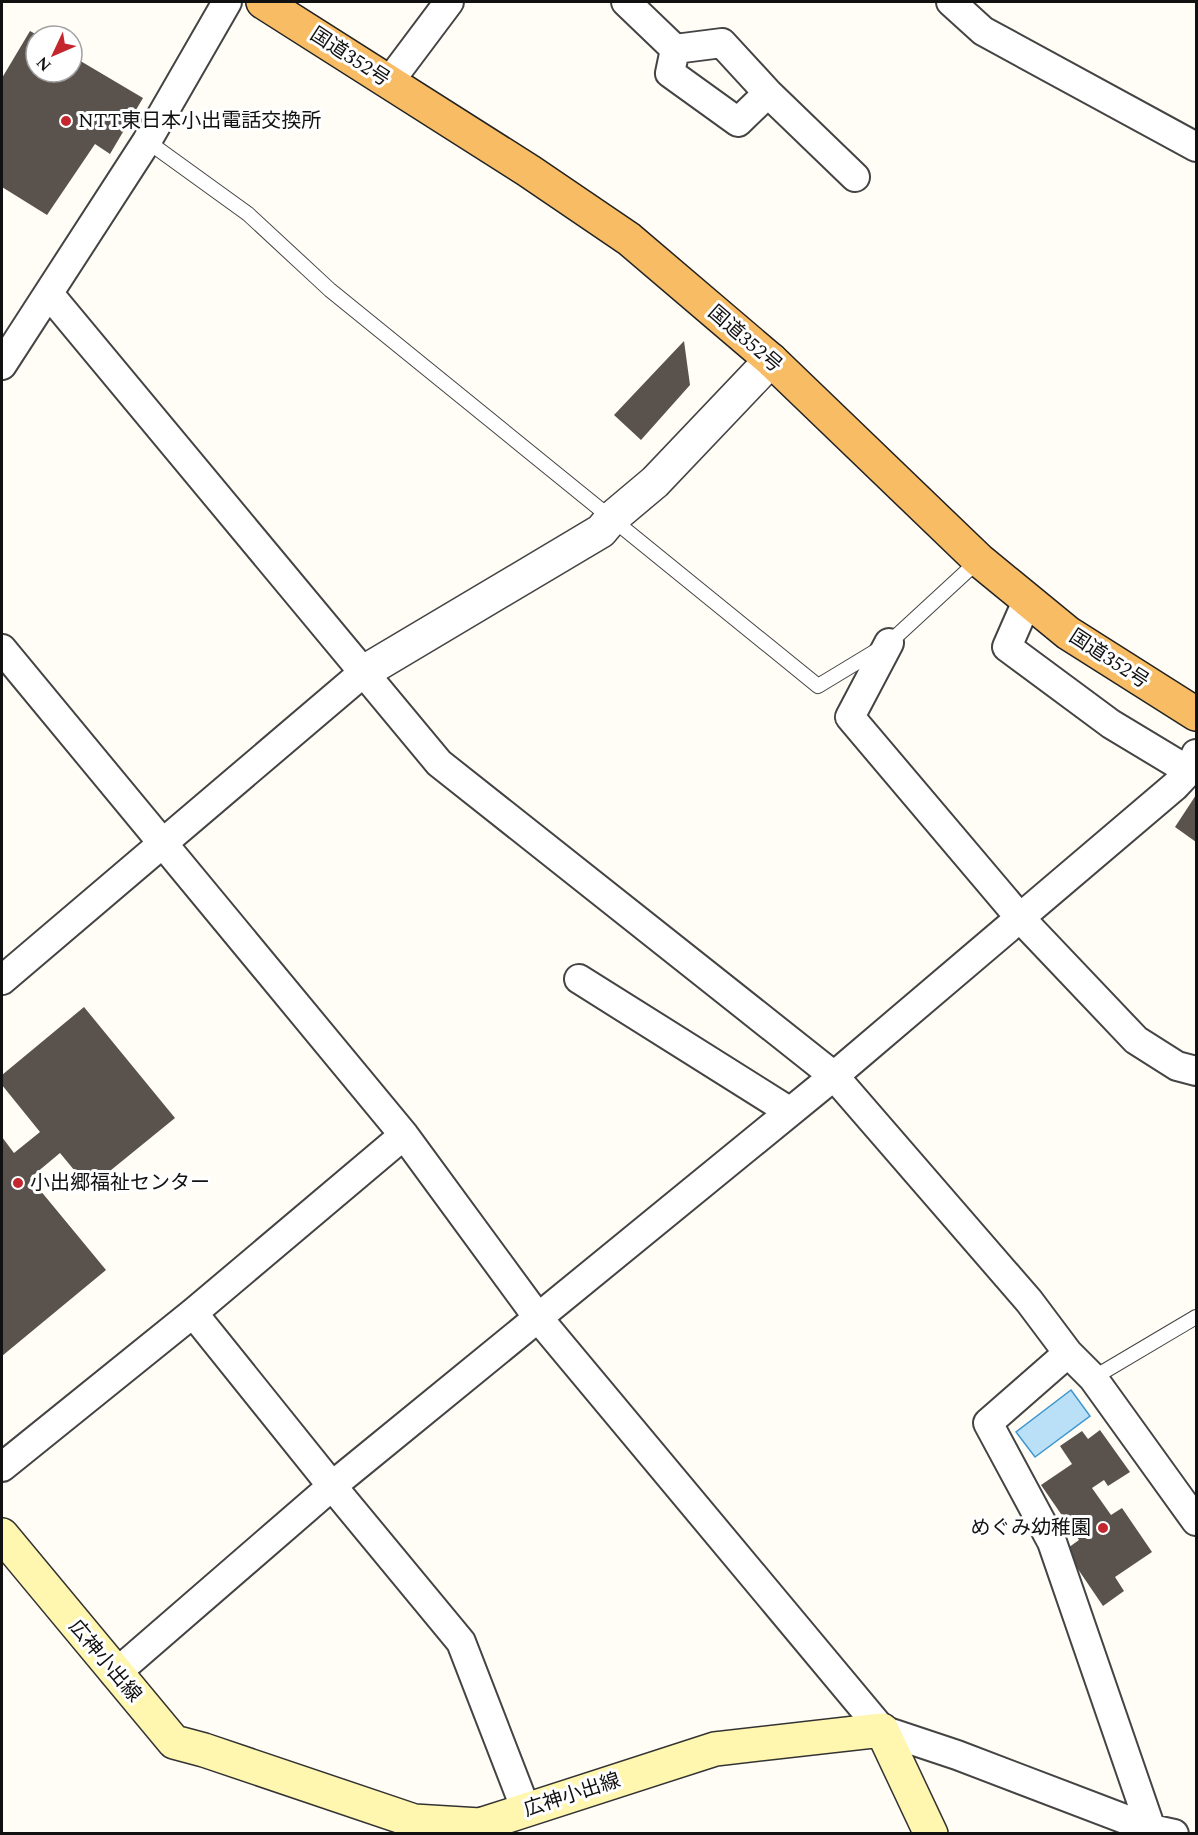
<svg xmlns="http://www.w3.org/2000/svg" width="1198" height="1835" viewBox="0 0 1198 1835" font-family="Spectral,'Noto Sans JP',serif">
<rect width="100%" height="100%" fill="#fffdf5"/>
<path fill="#b9e0f7" stroke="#3f96cf" stroke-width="1.5" d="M1071 1390 1090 1416 1035 1457 1016 1432Z"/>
<path fill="#5a524d" d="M30 31 39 36H36V72H72V56L143 98 110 154 95 144 47 215 2 187V78Z
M684 341 690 385 641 440 614 415Z
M1196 795V842L1175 827Z
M84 1007 175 1118 89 1188 60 1153 30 1178 106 1270 2 1356V1137L14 1153 40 1132 2 1085V1075Z
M1100 1430 1130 1472 1108 1486 1104 1480 1092 1488 1111 1515 1122 1508 1152 1552 1115 1577 1124 1591 1103 1606 1065 1550 1079 1540 1041 1485 1072 1464 1060 1446 1082 1431 1088 1439Z"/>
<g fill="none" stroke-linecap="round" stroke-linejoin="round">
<defs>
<path id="service" d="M147 141 248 214 330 290 818 686 889 643 979 560
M1093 1378 1196 1317"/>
<path id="minor" d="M626 2 675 49 722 43 768 93 738 122 670 73 675 49
M951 2 983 31 1196 147
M389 82 449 2
M768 93 855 177
M49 294 439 763 834 1076 1029 1301 1068 1353 1093 1378 1196 1521
M2 365 147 141 227 2
M1028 599 1007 647 1111 724 1189 771
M889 643 850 717 1021 919 1136 1040 1177 1066 1196 1071
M2 649 404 1135 539 1319 882 1730 957 1755 1151 1829 1174 1834
M579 979 789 1111
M2 980 364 672
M193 1313 332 1486 461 1642 526 1810
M1068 1353 988 1423 1052 1542 1151 1829
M2 1467 193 1313 404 1135
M115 1674 332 1486 834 1076 1175 786 1189 771 1196 754"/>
<path id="tertiary" d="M364 672 601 531 611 519 655 482 771 360"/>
<path id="secondary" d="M2 1535 174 1742 204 1750 414 1821 480 1825 715 1749 882 1730 931 1834"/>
<path id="trunk" d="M263 2 529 171 629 239 771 360 979 560 1068 633 1196 714"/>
</defs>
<use href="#service" stroke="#444" stroke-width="16"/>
<use href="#minor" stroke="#444" stroke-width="32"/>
<use href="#tertiary" stroke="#444" stroke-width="36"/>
<use href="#secondary" stroke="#333" stroke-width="36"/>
<use href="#trunk" stroke="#222" stroke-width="36"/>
<use href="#service" stroke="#fff" stroke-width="14"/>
<use href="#minor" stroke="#fff" stroke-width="28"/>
<use href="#tertiary" stroke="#fff" stroke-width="33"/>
<use href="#secondary" stroke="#fff6b0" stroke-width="33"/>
<use href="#trunk" stroke="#f7bc64" stroke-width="33"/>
</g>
<g fill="#c4262e" stroke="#fff" stroke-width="2">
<circle cx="66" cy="121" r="6"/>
<circle cx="18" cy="1183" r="6"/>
<circle cx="1103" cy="1528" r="6"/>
</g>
<g text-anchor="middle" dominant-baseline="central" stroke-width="6" stroke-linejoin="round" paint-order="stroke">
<g font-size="20" fill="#111" stroke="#fff">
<text transform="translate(350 57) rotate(33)">国道352号</text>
<text transform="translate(745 339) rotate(41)">国道352号</text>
<text transform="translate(1109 659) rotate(33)">国道352号</text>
<text transform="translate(105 1661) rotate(50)">広神小出線</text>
<text transform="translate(572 1795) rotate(-18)">広神小出線</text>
</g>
<g font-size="20" fill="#111" stroke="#fff" text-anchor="start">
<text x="78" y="121">NTT東日本小出電話交換所</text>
<text x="30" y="1183">小出郷福祉センター</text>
<text x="1091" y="1528" text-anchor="end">めぐみ幼稚園</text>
</g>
</g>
<rect width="1198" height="1835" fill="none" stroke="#111111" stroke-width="6"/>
<g transform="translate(54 54) rotate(226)"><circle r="28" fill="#ffffff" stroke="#a0a0a0" stroke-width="1.5"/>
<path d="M0-4.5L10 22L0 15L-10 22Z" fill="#c4262e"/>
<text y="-9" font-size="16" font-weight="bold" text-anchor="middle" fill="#111111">N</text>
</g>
</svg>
